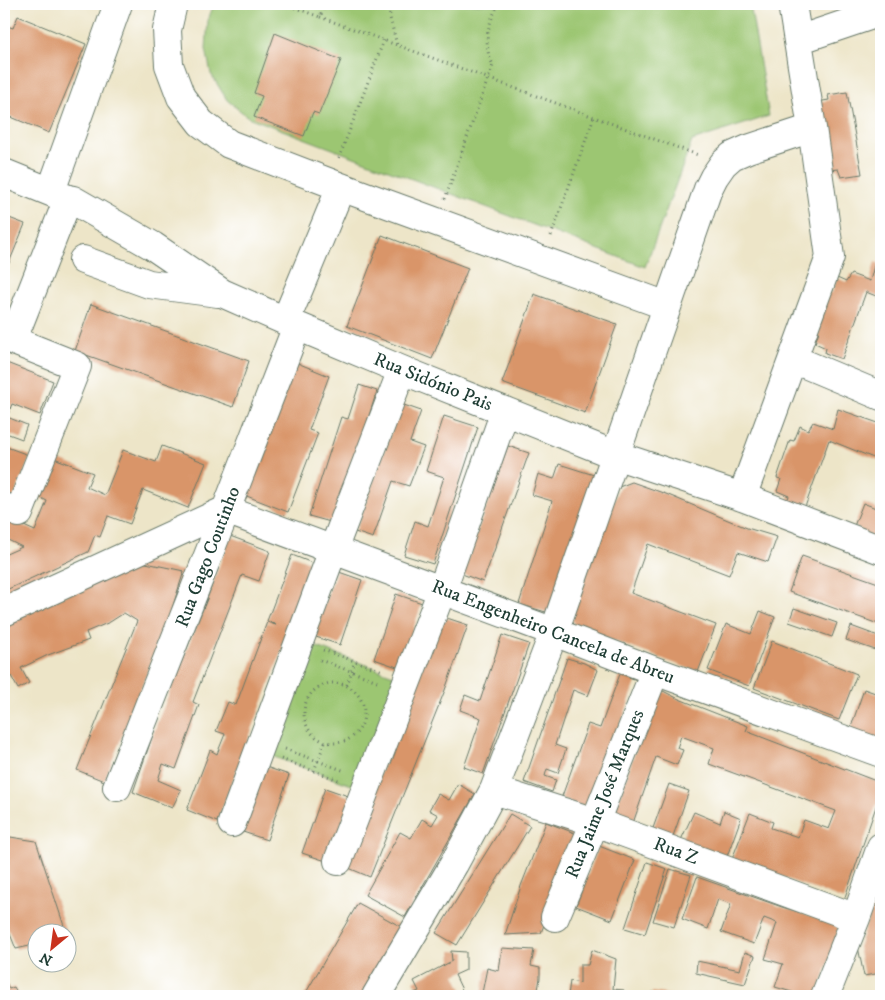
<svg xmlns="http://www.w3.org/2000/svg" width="885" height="1000" viewBox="0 0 885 1000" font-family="'IM FELL DW Pica',serif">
<rect width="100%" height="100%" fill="#fff"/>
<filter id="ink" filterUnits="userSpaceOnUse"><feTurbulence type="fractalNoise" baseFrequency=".02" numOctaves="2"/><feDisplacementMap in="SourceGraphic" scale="10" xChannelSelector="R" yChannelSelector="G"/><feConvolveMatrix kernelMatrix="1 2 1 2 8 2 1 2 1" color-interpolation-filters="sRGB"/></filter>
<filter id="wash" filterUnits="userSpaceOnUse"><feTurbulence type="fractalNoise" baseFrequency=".0096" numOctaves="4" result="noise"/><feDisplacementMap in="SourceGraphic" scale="20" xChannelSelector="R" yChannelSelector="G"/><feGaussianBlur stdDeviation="1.12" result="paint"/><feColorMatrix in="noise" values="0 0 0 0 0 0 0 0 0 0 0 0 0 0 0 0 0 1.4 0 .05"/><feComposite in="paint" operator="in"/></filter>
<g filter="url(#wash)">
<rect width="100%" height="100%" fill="#ede5c8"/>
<path fill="#9cc672" stroke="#5e8253" d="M214 4H750L769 116 692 141 645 267 248 117 227 100 211 74 206 49 208 20Z
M309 644 396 676 357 787 269 755Z"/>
<g id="blocks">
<path fill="#d99569" d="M18 16 86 44 49 133 4 114V25L13 28Z
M275 33 341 60 319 114 313 112 304 136 254 117 262 96 254 93Z
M847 92 862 174 841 177 838 169 828 170 817 102 829 100 828 95Z
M4 216 25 224 4 275Z
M382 235 468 268 432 359 347 326Z
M875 262 881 264V298L866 292 842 359 825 353 826 348 815 343 819 331 814 330 828 292 832 293 837 278 846 282 851 274 870 281Z
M534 294 617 324 585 413 502 383Z
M91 304 249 361 233 407 75 351Z
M4 362 53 381 40 415 12 404 7 417 27 425 22 439 6 433 4 438Z
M295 362 329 376 309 430 318 433 288 512 244 495Z
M359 385 377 391 334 523 309 516 341 417 348 419Z
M401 404 421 411 410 442 424 447 409 486 393 481 373 538 355 532Z
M838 409 881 424V461L829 440 805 507 787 501 789 496 777 491 781 479 777 478 790 440 794 441 800 426 808 430 813 422 833 429Z
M444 416 478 427 433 564 404 555 415 521 428 526 444 477 426 471Z
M4 446 31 456 14 498 4 494Z
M162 446 206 463 188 508 143 490 130 524 108 516 100 537 95 535 88 552 4 591V555L22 547 8 540 4 549V517L35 531 47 501 39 497 54 458 93 473 87 487 105 495 123 450 156 462Z
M508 446 529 453 483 582 462 574Z
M559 464 594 475 549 613 519 604 552 501 532 495 538 474 554 479Z
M632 482 666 494 747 528 777 537 768 562 738 552 729 575 648 544 631 593 716 625 698 672 575 627 570 615 619 487Z
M863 503 881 510V544L854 526Z
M230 536 270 551 259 581 242 575 193 702 199 705 176 769 163 764 158 780 181 790 172 808 133 792 157 723 207 599Z
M292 555 315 564 217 822 187 810 210 750 217 754 225 734 216 731 228 702 236 705 267 622 276 625 267 621Z
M802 556 881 584V625L789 592Z
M141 562 184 571 167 624 104 781 77 770 137 621 124 613 110 622 86 632 89 640 48 655 21 668 29 683 18 689 10 674 4 677V622Z
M336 571 362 580 340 645 313 636Z
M396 594 422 603 400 668 374 659Z
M794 608 837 623 832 637 789 622Z
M760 611 775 617 749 686 708 670 726 624 751 634Z
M441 616 468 625 445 690 370 877 344 866Z
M851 626 881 637V652L846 640Z
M502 635 529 644 483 774 464 767 481 718 460 710 465 695 480 701Z
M772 641 857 674 839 720 754 688Z
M567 658 584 663 598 670 588 696 573 690 555 745 566 749 558 773 547 769 545 776 556 780 552 792 524 782Z
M620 674 637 680 590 810 561 799 588 724 600 728Z
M657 688 679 699 748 726 746 731 881 783V792L844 900 732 859 750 813 773 822 771 828 798 837 804 820 829 829 836 811 709 764 714 748 681 736 677 748 683 750 677 765 656 757 633 823 613 816Z
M864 689 881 695V741L850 730Z
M263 766 289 775 267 840 240 831Z
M458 784 475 794 405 917 365 895 400 832 411 838 422 819 432 825 438 815 429 810 438 794 449 800Z
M669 784 689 791 672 839 652 831Z
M325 788 351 797 329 862 302 853Z
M724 811 741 818 726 859 680 842 694 812 720 823Z
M510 814 530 826 457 945 436 933Z
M546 822 577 834 541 933 505 935 521 886Z
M4 836 36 841 66 932H38V944L16 949 4 919Z
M599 846 635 860 612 920 576 906Z
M647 862 667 869 645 934 625 928Z
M670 869 691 875 674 927 653 921Z
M697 877 782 907 840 925 818 996H805L775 987 783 964 765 959 777 923 764 918 754 944 721 932 731 904 718 899 708 929 682 919Z
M881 882V973L864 976 858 947Z
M358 903 407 930 367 996H304Z
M502 948 534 950 531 966 540 968V978L537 996H498L482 993 487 968 499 971Z
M592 950 616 959 613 989 624 990 623 996H568L570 981 580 983V965H588Z
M451 951 466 952V970L455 975 465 996H407L419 991 414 981 452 961Z
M745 952 755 956 745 984 696 973 697 961 740 970Z
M4 978 9 989 14 987 19 996H4Z
M652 992 671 995V996H652Z"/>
</g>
</g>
<g filter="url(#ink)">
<use href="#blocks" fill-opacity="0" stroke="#677868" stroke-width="1"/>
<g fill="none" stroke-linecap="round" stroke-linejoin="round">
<defs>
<path id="minor" d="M173 4 167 30 169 65 181 97 201 123 229 144 341 187 667 306
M798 40 881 12
M4 173 68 199 73 200 153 246 222 293 297 326 402 370 615 455 742 497 881 550
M51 191 118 4
M83 260 149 284 218 293
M286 320 341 187
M19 324 68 199
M4 337 77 366 19 513 4 507
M793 359 881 396
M742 497 830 257 812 128 792 4
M4 612 226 510 554 632 655 671 881 753
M117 787 226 510 297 326
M494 790 595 822 856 918
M232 823 333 550 402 370
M338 861 442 590 505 411
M555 917 595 822 655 671
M376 996 454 864 494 790 554 632 708 189 714 177 723 164 732 156 748 149 812 128
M825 996 856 918 881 847"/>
</defs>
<use href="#minor" stroke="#677868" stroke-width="30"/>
<path stroke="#677868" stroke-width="3" stroke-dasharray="1 4" stroke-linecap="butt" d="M285 4 320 17 325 4
M389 4 390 18 397 45
M324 7 335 4
M320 17 698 155
M339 158 384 40
M445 199 493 65C491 60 488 55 488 50 485 34 491 17 499 4
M551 236 594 117
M323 650 383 671
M320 660 380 682
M304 713a30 30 0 1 1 60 0a30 30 0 1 1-60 0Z
M347 685 355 661
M285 749 345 771
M281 759 341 781
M314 771 325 742"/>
<use href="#minor" stroke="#fff" stroke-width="28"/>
</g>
</g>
<g text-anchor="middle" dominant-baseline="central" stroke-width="4.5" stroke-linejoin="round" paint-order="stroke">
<g font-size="19" fill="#1f3d34" stroke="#fff">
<text transform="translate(433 382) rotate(22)">Rua Sidónio Pais</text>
<text transform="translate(208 557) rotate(-69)">Rua Gago Coutinho</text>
<text transform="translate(553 632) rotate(21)">Rua Engenheiro Cancela de Abreu</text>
<text transform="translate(605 794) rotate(-68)">Rua Jaime José Marques</text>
<text transform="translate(676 851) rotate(20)">Rua Z</text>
</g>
</g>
<rect width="885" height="1000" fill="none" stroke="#fff" stroke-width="20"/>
<g transform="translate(52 948) rotate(209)"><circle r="24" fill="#ffffff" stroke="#a5b1ae"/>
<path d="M0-4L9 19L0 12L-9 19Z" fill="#c8321e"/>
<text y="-8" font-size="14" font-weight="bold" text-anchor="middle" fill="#1f3d34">N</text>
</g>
</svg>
